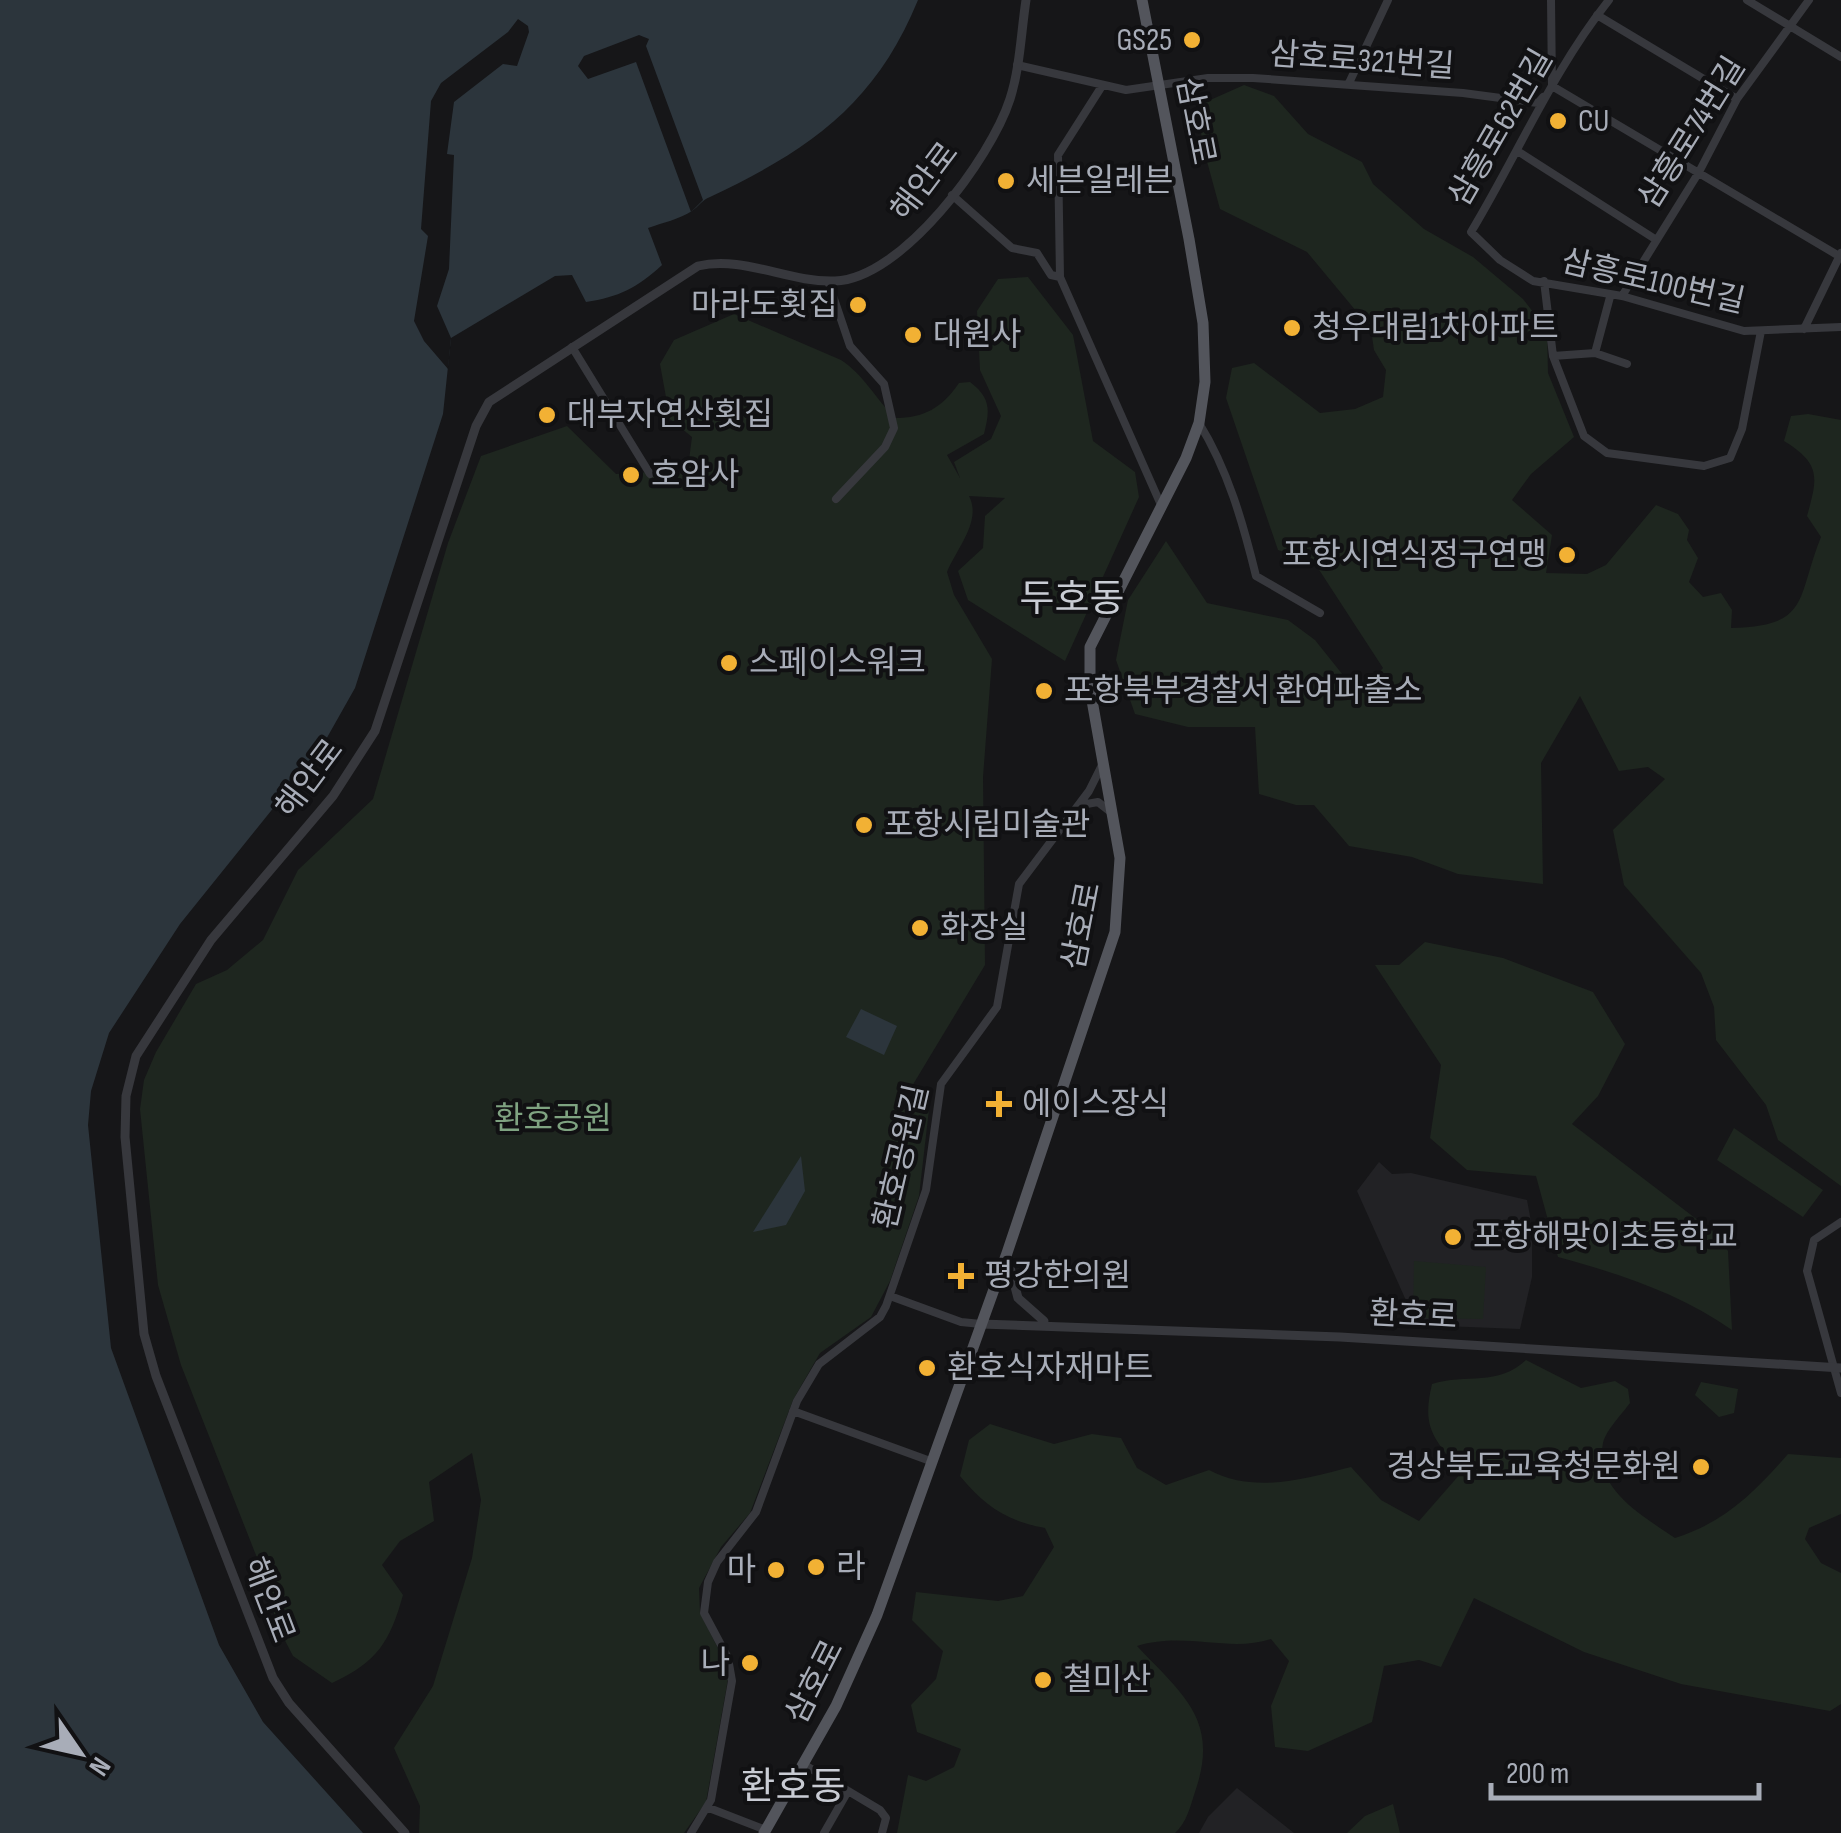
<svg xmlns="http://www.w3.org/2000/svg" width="1841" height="1833" viewBox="0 0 1841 1833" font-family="'Sofia Sans Condensed','Noto Sans KR',sans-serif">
<rect width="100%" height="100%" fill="#161618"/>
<path fill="#222225" d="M1379 1162 1392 1174 1411 1173 1527 1200 1532 1227V1277L1520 1329 1417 1325 1357 1191Z
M1237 1788 1294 1833H1199L1208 1817Z"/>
<path fill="#1e261f" d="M1244 85 1274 96 1308 134 1362 162 1373 184 1424 229 1473 257 1523 299 1547 330 1548 373 1574 437 1531 474 1512 500 1552 535 1546 573 1587 574 1606 565 1656 505 1678 514 1689 530 1687 540 1698 558 1689 582 1703 597 1721 593 1732 610 1731 628C1811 626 1796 599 1821 537L1807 516C1818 477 1821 464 1784 441L1791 416 1808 414 1841 420V1186L1778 1140 1766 1105 1716 1040 1714 1007 1701 973 1624 885 1613 830 1665 779 1648 767 1619 771 1580 696 1541 763 1543 884 1458 874 1412 857 1349 846 1314 805H1296L1259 794 1255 727H1188L1135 714 1116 660 1128 600 1166 541 1207 603 1288 620 1315 640 1359 695 1383 668 1314 562 1278 550 1226 398 1232 368 1254 363 1320 413 1355 409 1383 397 1386 370 1374 350 1371 329 1307 252 1220 209 1202 143 1199 105Z
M1028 277 1073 335 1093 441 1135 472 1139 497 1065 661 968 600 958 571 983 548 985 516 1005 498 969 496C982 521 957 548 947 572L954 595 992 659 983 777 985 965 894 1116 931 1092 919 1196 890 1281 871 1317 820 1353 793 1400 750 1513 721 1547 699 1588 700 1613 723 1658 728 1679 706 1802 684 1833H419L420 1806 394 1748 433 1686 472 1558 481 1500 472 1453 429 1482 434 1521 400 1541 382 1565 403 1595C390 1641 378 1662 332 1683L293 1656 277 1625 265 1578 181 1365 158 1285 140 1109 144 1080 156 1052 196 984 227 970 263 940 298 870 373 799 448 543 481 456 567 426 616 474 654 472 675 482 689 460 692 437 670 419 660 364 674 340 734 314 841 360C863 374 876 399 895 418 924 418 942 408 959 383L970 382C991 398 990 410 984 434L947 455 960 478 954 462 991 439 1001 416 980 370 977 311 998 279Z
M1425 942 1503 958 1593 992 1625 1044 1598 1096 1572 1124 1716 1234 1728 1251 1732 1330C1679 1293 1620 1274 1558 1257L1536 1176 1467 1170 1430 1138 1441 1065 1375 965H1399Z
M1734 1128 1823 1190 1803 1217 1717 1160Z
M1414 1261 1486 1267 1483 1319 1413 1318Z
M1526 1360 1581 1388 1615 1381 1628 1389 1630 1403C1622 1414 1606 1430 1603 1443 1593 1489 1643 1516 1675 1538 1725 1522 1754 1493 1788 1454L1841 1458V1514L1809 1528 1805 1539 1821 1563 1841 1573V1704L1830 1711 1681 1684 1584 1652 1474 1598 1441 1667 1419 1660 1384 1666 1372 1722 1308 1751 1275 1747 1271 1706 1289 1661 1271 1639C1229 1653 1185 1631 1137 1646 1183 1695 1220 1720 1195 1792 1190 1807 1187 1822 1175 1833H897L908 1775 926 1781 954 1767 961 1749 917 1732 911 1705 936 1679 943 1651 912 1620 916 1592 998 1601 1023 1596 1054 1547 1045 1528C1006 1521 985 1506 960 1476L969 1440 990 1424 1054 1444 1092 1434 1121 1438 1137 1468 1166 1485 1209 1470C1255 1494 1303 1479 1351 1467L1381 1500 1419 1521 1461 1473C1435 1438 1421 1430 1432 1384 1466 1373 1498 1387 1526 1360Z
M1701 1382 1738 1389 1734 1413 1719 1417 1695 1395Z
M1393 1804 1400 1833H1347L1365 1816Z"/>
<path fill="#2c353c" d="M0 0H918C875 105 809 150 710 197 702 200 699 206 692 211 680 219 662 223 648 228L662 265C637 288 619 297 586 302L572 275 555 276 451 338 443 414 355 688 320 750 180 924 109 1033 91 1091 88 1125 111 1348 219 1645 263 1722 363 1833H0Z
M861 1009 897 1026 884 1055 846 1037Z
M801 1156 805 1191 786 1225 753 1232Z"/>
<path fill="#161618" d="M518 19 528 26 529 32 517 66 503 64 454 102 447 154 454 155 449 269 437 306 451 338 448 369 424 341 414 321 428 236 421 229 431 101 441 83 508 32Z
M639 35 649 39 646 46 703 200 691 212 636 62 588 79 578 66 584 56Z"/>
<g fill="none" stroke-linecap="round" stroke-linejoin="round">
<path stroke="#37383d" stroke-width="8" d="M1551 0 1552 86 1839 256
M1609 0C1553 70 1517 156 1471 232L1500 260 1533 281 1622 296 1744 331 1841 327
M1747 0 1841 57
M1597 15 1737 99
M1017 65 1126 90 1208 78H1253L1463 93 1538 103 1543 97
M1349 83 1388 0
M1102 86 1058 155 1060 277 1161 505
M1519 152 1655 239
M952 195 1012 248 1037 253 1051 275 1060 277
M828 281 850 346 884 384 894 428 885 447 836 499
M1544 281 1553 356 1584 436 1607 453 1704 466 1730 458 1742 429 1761 331
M1622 296 1699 172 1737 99 1809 0
M1610 297 1595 353 1627 364
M1804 329 1841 253
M572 347 650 474
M1553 356 1595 353
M1199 423C1228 470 1243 523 1256 576L1320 613
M1081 805 1098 802 1112 813
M1841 1222 1814 1240 1807 1271 1841 1393
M890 1296 961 1322 981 1324
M793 1411 933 1462
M803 1764 880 1810 886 1818 882 1833
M709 1808 766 1830
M691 1833 711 1800 732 1681 728 1658 704 1613 708 1582 717 1562 756 1512 797 1401 819 1364 880 1317 886 1306 926 1190 941 1084 997 1007 1019 884 1089 791 1103 763
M824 1833 848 1791"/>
<path stroke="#37383d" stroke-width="9" d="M1007 1256 1018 1298 1044 1321
M981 1324 1340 1337 1841 1368
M405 1833 289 1703 273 1678 156 1376 144 1334 125 1137 126 1096 136 1056 211 940 333 796 375 731 476 426 489 402 698 266C743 255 789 283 835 281 902 279 991 158 1010 99 1020 68 1021 33 1026 0"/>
<path stroke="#53555c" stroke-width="11" d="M764 1833 836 1706 877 1615 1007 1253 1115 932 1120 858 1090 689V647L1186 458 1199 423 1205 382 1203 323 1189 239 1142 0"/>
</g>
<g fill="#f2b134" stroke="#111113" stroke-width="4">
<circle cx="1192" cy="40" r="10"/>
<circle cx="1558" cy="121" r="10"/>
<circle cx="1006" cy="181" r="10"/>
<circle cx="858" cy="305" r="10"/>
<circle cx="1292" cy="328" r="10"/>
<circle cx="913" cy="335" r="10"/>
<circle cx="547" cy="415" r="10"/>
<circle cx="631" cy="475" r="10"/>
<circle cx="1567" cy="555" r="10"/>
<circle cx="729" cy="663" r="10"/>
<circle cx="1044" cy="691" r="10"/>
<circle cx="864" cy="825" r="10"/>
<circle cx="920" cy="928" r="10"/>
<path d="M994 1089h10v10h10v10h-10v10h-10v-10h-10v-10h10z"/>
<circle cx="1453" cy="1237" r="10"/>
<path d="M956 1261h10v10h10v10h-10v10h-10v-10h-10v-10h10z"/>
<circle cx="927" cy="1368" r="10"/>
<circle cx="1701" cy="1467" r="10"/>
<circle cx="816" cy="1567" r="10"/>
<circle cx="776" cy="1570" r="10"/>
<circle cx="750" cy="1663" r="10"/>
<circle cx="1043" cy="1680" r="10"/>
</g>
<g text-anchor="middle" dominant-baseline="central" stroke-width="8" stroke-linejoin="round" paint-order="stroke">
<g font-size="32" fill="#a8adb8" stroke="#111113" text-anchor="start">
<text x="1172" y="40" text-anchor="end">GS25</text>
<text x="1578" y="121">CU</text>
<text x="1026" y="181">세븐일레븐</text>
<text x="838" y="305" text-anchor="end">마라도횟집</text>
<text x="1312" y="328">청우대림1차아파트</text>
<text x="933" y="335">대원사</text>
<text x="567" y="415">대부자연산횟집</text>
<text x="651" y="475">호암사</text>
<text x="1547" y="555" text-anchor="end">포항시연식정구연맹</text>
<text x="749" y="663">스페이스워크</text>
<text x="1064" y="691">포항북부경찰서 환여파출소</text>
<text x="884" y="825">포항시립미술관</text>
<text x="940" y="928">화장실</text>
<text x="1022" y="1104">에이스장식</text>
<text x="1473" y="1237">포항해맞이초등학교</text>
<text x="984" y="1276">평강한의원</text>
<text x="947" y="1368">환호식자재마트</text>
<text x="1681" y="1467" text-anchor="end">경상북도교육청문화원</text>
<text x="836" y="1567">라</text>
<text x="756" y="1570" text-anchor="end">마</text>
<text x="730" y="1663" text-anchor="end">나</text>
<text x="1063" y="1680">철미산</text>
</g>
<g font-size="32" fill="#a8adb8" stroke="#111113">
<text transform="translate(1362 61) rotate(4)">삼호로321번길</text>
<text transform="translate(1195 121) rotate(79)">삼호로</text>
<text transform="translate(1501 128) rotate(-60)">삼흥로62번길</text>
<text transform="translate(1692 133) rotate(-58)">삼흥로74번길</text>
<text transform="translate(925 182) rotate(-53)">해안로</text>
<text transform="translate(1653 282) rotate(13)">삼흥로100번길</text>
<text transform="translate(310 779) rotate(-53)">해안로</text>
<text transform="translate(1082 926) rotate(-79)">삼호로</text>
<text transform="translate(902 1157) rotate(-77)">환호공원길</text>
<text transform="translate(1413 1316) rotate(3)">환호로</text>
<text transform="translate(268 1600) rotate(69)">해안로</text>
<text transform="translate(815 1682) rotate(-63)">삼호로</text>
</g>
<g font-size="32" fill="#7fa381" stroke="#111113">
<text x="553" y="1119">환호공원</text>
</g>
<g font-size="38" fill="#c9ccd4" stroke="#111113">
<text x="1072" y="599">두호동</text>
<text x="793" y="1787">환호동</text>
</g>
</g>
<g transform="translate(80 1753) rotate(124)" stroke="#111113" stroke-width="8" paint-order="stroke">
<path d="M0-8L18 38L0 25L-18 38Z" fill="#a8adb8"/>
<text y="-15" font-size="28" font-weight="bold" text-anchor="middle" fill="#a8adb8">N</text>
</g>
<path d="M1491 1783v15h268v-15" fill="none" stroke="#a8adb8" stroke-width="5"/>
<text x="1506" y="1783" font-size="30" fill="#a8adb8" stroke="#111113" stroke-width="8" paint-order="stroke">200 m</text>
</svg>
